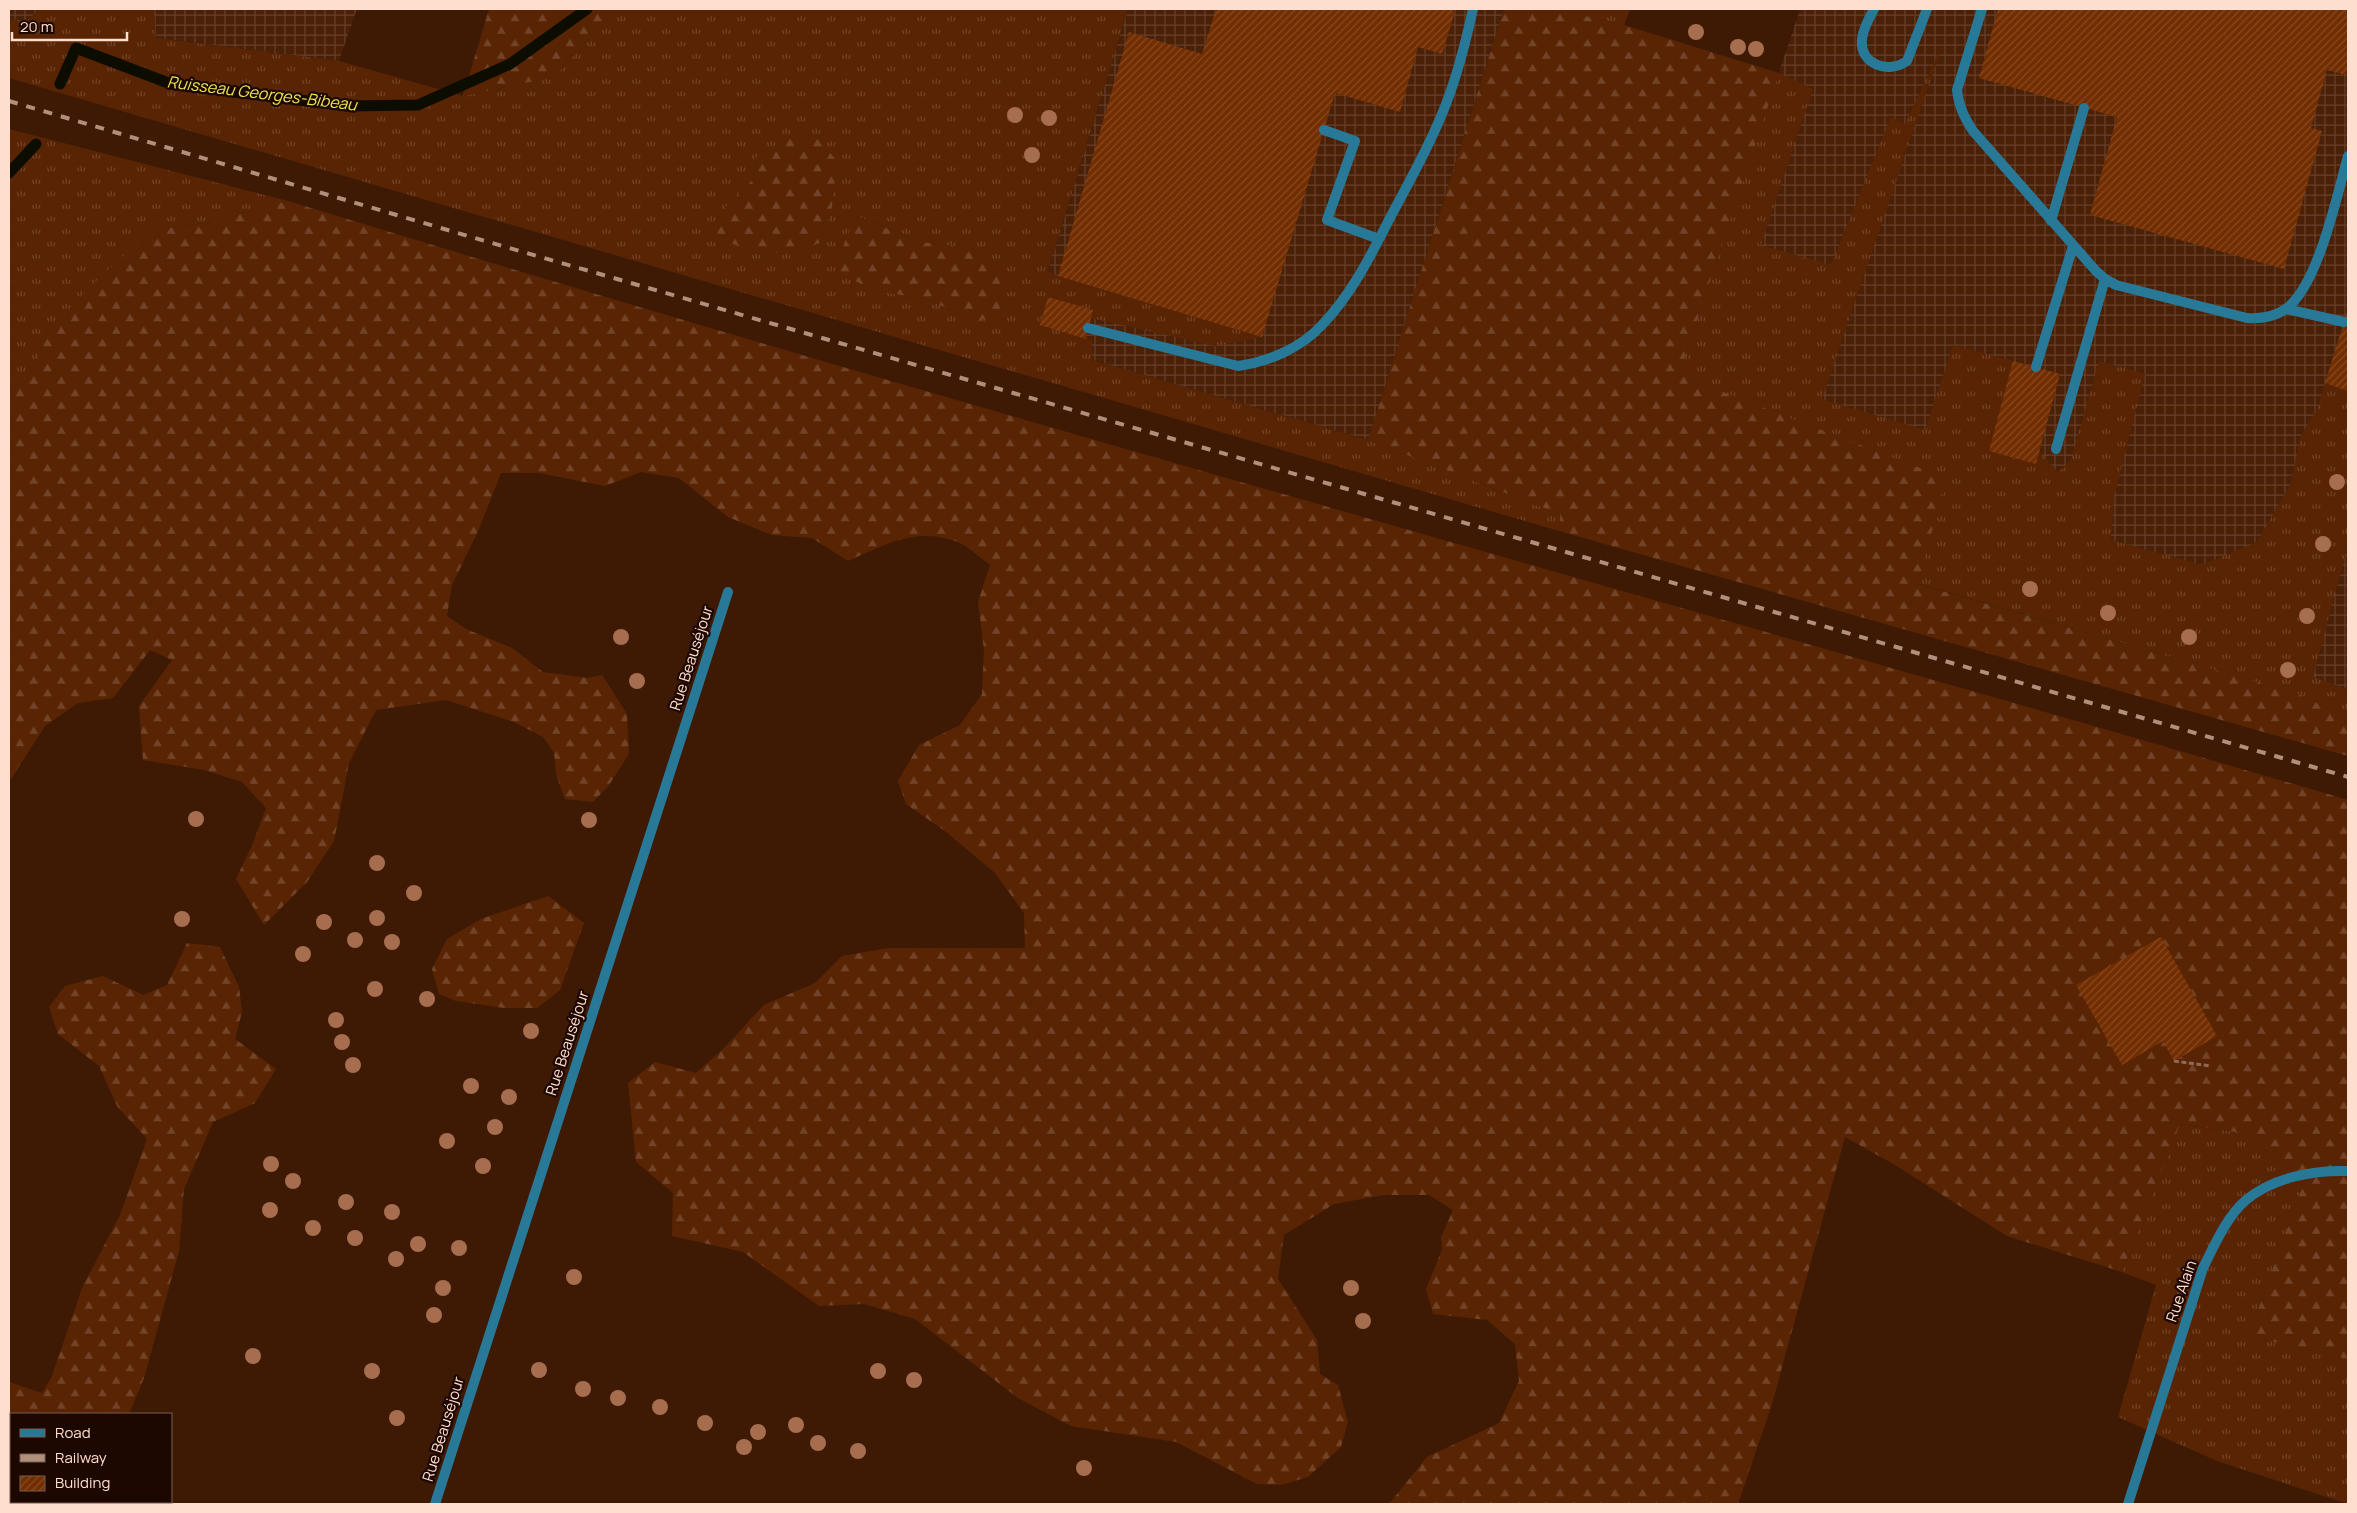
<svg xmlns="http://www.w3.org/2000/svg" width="2357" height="1513" viewBox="0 0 2357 1513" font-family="Manrope,sans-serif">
<defs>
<pattern id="industrial-grid" width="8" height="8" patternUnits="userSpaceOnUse" patternTransform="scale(1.25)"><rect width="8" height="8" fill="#4a2007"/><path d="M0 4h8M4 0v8" fill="none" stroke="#65402a"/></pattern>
<pattern id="grass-tufts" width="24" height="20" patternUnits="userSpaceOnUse" patternTransform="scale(1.25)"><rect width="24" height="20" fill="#592403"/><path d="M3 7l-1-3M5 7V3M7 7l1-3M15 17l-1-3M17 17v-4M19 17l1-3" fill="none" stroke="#724327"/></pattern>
<pattern id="forest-firs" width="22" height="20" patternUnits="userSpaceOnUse" patternTransform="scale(1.25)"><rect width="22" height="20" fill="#592403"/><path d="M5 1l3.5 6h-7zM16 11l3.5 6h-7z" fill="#724327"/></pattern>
<pattern id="building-hatch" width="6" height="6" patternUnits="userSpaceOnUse" patternTransform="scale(1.25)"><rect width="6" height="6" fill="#722d00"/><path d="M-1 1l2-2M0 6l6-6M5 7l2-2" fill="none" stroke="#874b24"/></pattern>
</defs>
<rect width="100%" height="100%" fill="#3e1a05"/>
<path fill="url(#industrial-grid)" d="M9 9H357L339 61 9 19Z
M1128 9H1504L1368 440 1027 341Z
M1800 9H2348V709L1917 583 1679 375Z"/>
<path fill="url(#grass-tufts)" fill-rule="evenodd" d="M40 9H154L156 38 339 61 463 96 554 77 611 15 628 9H1128L1048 271 1058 276 1262 337 1215 346 1091 318 1093 310 1048 297 1040 325 1092 340V360L1368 440 1560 514 1559 531 9 78V19L26 21ZM756 158 771 253 719 214 754 178ZM857 216 922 242 974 249 976 322 929 300 874 290Z
M1556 9H1630L1624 25Z
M1942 46 1822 399 1925 430 1953 345 2013 361 1989 451 2036 464 2039 452 2058 472 2071 460 2099 361 2145 374 2114 497 2111 540 2202 565 2257 542 2291 483 2301 435 2317 410 2325 383 2348 391V545L2313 677 2348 689V718L2298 694 1917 583 1679 375 1779 73 1813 89 1761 245 1831 265 1891 117 1905 124Z
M9 129 288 201 211 222 152 230 48 332 27 381 9 387Z
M2179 1124 2235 1132 2306 1174 2249 1336 2348 1359V1504L2217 1461 2118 1417 2156 1285 2122 1272Z"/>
<path fill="url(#forest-firs)" d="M489 9H628L611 15 554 77 463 96Z
M1504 9H1556L1624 25 1779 73 1679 375 1946 478 1918 584 2298 694 2348 718V756L1559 531 1560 514 1368 440Z
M785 139H818L837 161 832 207 823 241C796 256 761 256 733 244 726 241 719 234 714 230L719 214 754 178 756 157Z
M288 201C972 411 1662 599 2348 800V1359L2249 1336 2306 1174 2235 1132 2180 1124 2122 1272 2007 1236 1895 1165 1845 1137 1772 1404 1738 1504H1389L1427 1457 1499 1423 1519 1381 1515 1344 1487 1320 1433 1314 1426 1289 1442 1250 1441 1237 1453 1210 1429 1195H1384L1334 1204 1284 1235 1278 1279 1317 1340 1320 1374 1338 1385 1348 1422 1341 1447 1308 1477 1281 1485 1257 1484 1176 1442 1071 1426 1018 1398 915 1319 864 1304 819 1306 743 1252 672 1236 673 1193 636 1162 628 1083 655 1062 696 1073 725 1047 764 1005 815 983 842 956 889 948H1025L1024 913 995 873 945 831 906 804 898 781 919 745 960 725 982 694 984 650 978 602 990 565C979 557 967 545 955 541 915 527 884 545 848 561L812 538 772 535 728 517 679 478 641 472 605 486 539 473H501L479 529 452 585 447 616 466 629 512 648 543 672 588 678 602 675 627 714 629 754 609 785 593 802 565 799 556 774 554 753 543 737 514 722 446 700 376 710 349 763 334 841 307 882 264 925 236 879 253 843 266 808 242 782 204 770 143 760 139 706 172 660 150 650 113 698 78 703 45 726 9 782V387L27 381 48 332 100 277 152 230 211 222Z
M856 216 922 242 974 249 1000 264 1006 287 999 313 976 322 929 300 874 290 838 273 844 244Z
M548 896 584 923 560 990 537 1008H504L456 1001 439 994 432 969 447 939 481 919Z
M187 943 220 947 239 987 242 1012 235 1039 276 1069 255 1103 213 1122 184 1189 179 1251 144 1378 129 1414H11V1502H119L121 1504H9V1382L42 1393 52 1376 82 1288 120 1215 147 1139 117 1106 99 1066 58 1034 49 1007 65 986 103 976 143 995 167 985Z"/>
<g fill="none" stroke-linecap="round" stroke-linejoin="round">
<path stroke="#0d0c01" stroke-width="11" d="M60 84 76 48 171 84 347 106 418 105 510 64 587 9
M9 173 36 144"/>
</g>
<path fill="url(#building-hatch)" d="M1216 9H1448L1455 11 1442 54 1418 47 1400 112 1335 93 1262 337 1058 276 1129 32 1202 54Z
M1998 9H2348V67L2346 75 2327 70 2311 128 2322 131 2284 269 2090 215 2117 117 1979 78Z
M1048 297 1093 310 1086 339 1040 325Z
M2348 309V391L2325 383Z
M2013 361 2060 374 2036 464 1989 451Z
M2161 937 2217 1036 2174 1061 2163 1041 2122 1065 2076 985Z"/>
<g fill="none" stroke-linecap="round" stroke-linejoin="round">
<path stroke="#8c6a57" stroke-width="3" stroke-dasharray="5 2.5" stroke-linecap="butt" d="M2174 1061 2211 1066"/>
<path stroke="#287997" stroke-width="10" d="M1874 9C1869 18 1863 29 1862 39 1859 65 1889 74 1907 61L1927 9
M1982 9 1957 90C1959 107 1964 117 1973 131L2096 271 2105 279 2116 285 2247 318C2262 319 2275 317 2287 308 2319 283 2337 195 2348 156
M1324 130 1355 141 1327 220 1379 239
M2051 221 2084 108
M2286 309 2344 322
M1088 328 1238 366C1268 362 1301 348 1322 325 1352 294 1371 255 1391 216 1410 180 1431 143 1446 104 1458 73 1466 41 1473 9
M2036 367 2073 246
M2056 449 2105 279"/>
<path stroke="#287997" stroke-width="10" d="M435 1504 728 592
M2128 1504 2203 1268C2214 1246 2227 1216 2246 1200 2274 1177 2314 1170 2348 1171"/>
<path stroke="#b08f7d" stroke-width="4" stroke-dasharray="9 9" stroke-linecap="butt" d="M9 101 485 241 2348 777"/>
</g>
<g fill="#a66d4f">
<circle cx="1696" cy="32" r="8"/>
<circle cx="1738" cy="47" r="8"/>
<circle cx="1756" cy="49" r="8"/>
<circle cx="1015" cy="115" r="8"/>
<circle cx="1049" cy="118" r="8"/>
<circle cx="1032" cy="155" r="8"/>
<circle cx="2337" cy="482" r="8"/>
<circle cx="2323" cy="544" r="8"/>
<circle cx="2030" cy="589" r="8"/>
<circle cx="2108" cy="613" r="8"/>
<circle cx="2307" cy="616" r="8"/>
<circle cx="621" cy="637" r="8"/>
<circle cx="2189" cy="637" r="8"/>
<circle cx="2288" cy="670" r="8"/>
<circle cx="637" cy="681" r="8"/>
<circle cx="196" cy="819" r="8"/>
<circle cx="589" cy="820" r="8"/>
<circle cx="377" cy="863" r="8"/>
<circle cx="414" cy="893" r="8"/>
<circle cx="377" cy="918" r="8"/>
<circle cx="182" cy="919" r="8"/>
<circle cx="324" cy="922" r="8"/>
<circle cx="355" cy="940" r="8"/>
<circle cx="392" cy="942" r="8"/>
<circle cx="303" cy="954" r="8"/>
<circle cx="375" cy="989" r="8"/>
<circle cx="427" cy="999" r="8"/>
<circle cx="336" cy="1020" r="8"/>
<circle cx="531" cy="1031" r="8"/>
<circle cx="342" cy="1042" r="8"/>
<circle cx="353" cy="1065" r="8"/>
<circle cx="471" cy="1086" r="8"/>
<circle cx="509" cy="1097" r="8"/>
<circle cx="495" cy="1127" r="8"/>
<circle cx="447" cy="1141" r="8"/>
<circle cx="271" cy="1164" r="8"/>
<circle cx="483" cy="1166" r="8"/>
<circle cx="293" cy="1181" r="8"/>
<circle cx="346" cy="1202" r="8"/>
<circle cx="270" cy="1210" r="8"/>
<circle cx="392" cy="1212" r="8"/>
<circle cx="313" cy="1228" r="8"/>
<circle cx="355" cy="1238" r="8"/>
<circle cx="418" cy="1244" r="8"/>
<circle cx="459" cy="1248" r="8"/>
<circle cx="396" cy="1259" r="8"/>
<circle cx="574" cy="1277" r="8"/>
<circle cx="443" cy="1288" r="8"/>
<circle cx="1351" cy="1288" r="8"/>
<circle cx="434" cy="1315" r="8"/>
<circle cx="1363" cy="1321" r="8"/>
<circle cx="253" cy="1356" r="8"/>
<circle cx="539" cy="1370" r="8"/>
<circle cx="372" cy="1371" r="8"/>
<circle cx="878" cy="1371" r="8"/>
<circle cx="914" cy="1380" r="8"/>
<circle cx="583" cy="1389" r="8"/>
<circle cx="618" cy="1398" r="8"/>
<circle cx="660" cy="1407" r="8"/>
<circle cx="397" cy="1418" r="8"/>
<circle cx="705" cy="1423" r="8"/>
<circle cx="796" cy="1425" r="8"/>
<circle cx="758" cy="1432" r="8"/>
<circle cx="818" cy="1443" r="8"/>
<circle cx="744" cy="1447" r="8"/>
<circle cx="858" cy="1451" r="8"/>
<circle cx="1084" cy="1468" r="8"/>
</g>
<g text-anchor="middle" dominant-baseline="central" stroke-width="4.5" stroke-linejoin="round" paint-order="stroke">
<g font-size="15" fill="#fedecf" stroke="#1d0801">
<text transform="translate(691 658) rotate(-72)">Rue Beauséjour</text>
<text transform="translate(567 1043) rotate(-72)">Rue Beauséjour</text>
<text transform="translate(2181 1291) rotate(-71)">Rue Alain</text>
<text transform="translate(443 1429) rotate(-73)">Rue Beauséjour</text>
</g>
<g font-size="16" font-style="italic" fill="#ebe64d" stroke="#1d0801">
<text transform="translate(262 93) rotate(7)">Ruisseau Georges-Bibeau</text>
</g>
</g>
<rect width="2357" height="1513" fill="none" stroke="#fedecf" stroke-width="20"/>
<rect x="10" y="1413" width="162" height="90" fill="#1d0801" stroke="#775e53"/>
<rect x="20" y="1429" width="25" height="8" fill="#287997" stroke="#775e53"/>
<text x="55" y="1438" font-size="15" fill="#fedecf">Road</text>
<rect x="20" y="1454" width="25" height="8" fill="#b08f7d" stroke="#775e53"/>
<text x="55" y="1463" font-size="15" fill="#fedecf">Railway</text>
<rect x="20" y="1476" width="25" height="15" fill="url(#building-hatch)" stroke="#775e53"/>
<text x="55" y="1488" font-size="15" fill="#fedecf">Building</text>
<path d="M12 32v8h115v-8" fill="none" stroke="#fedecf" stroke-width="2.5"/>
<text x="20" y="32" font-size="15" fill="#fedecf" stroke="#1d0801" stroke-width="4" paint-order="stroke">20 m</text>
</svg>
